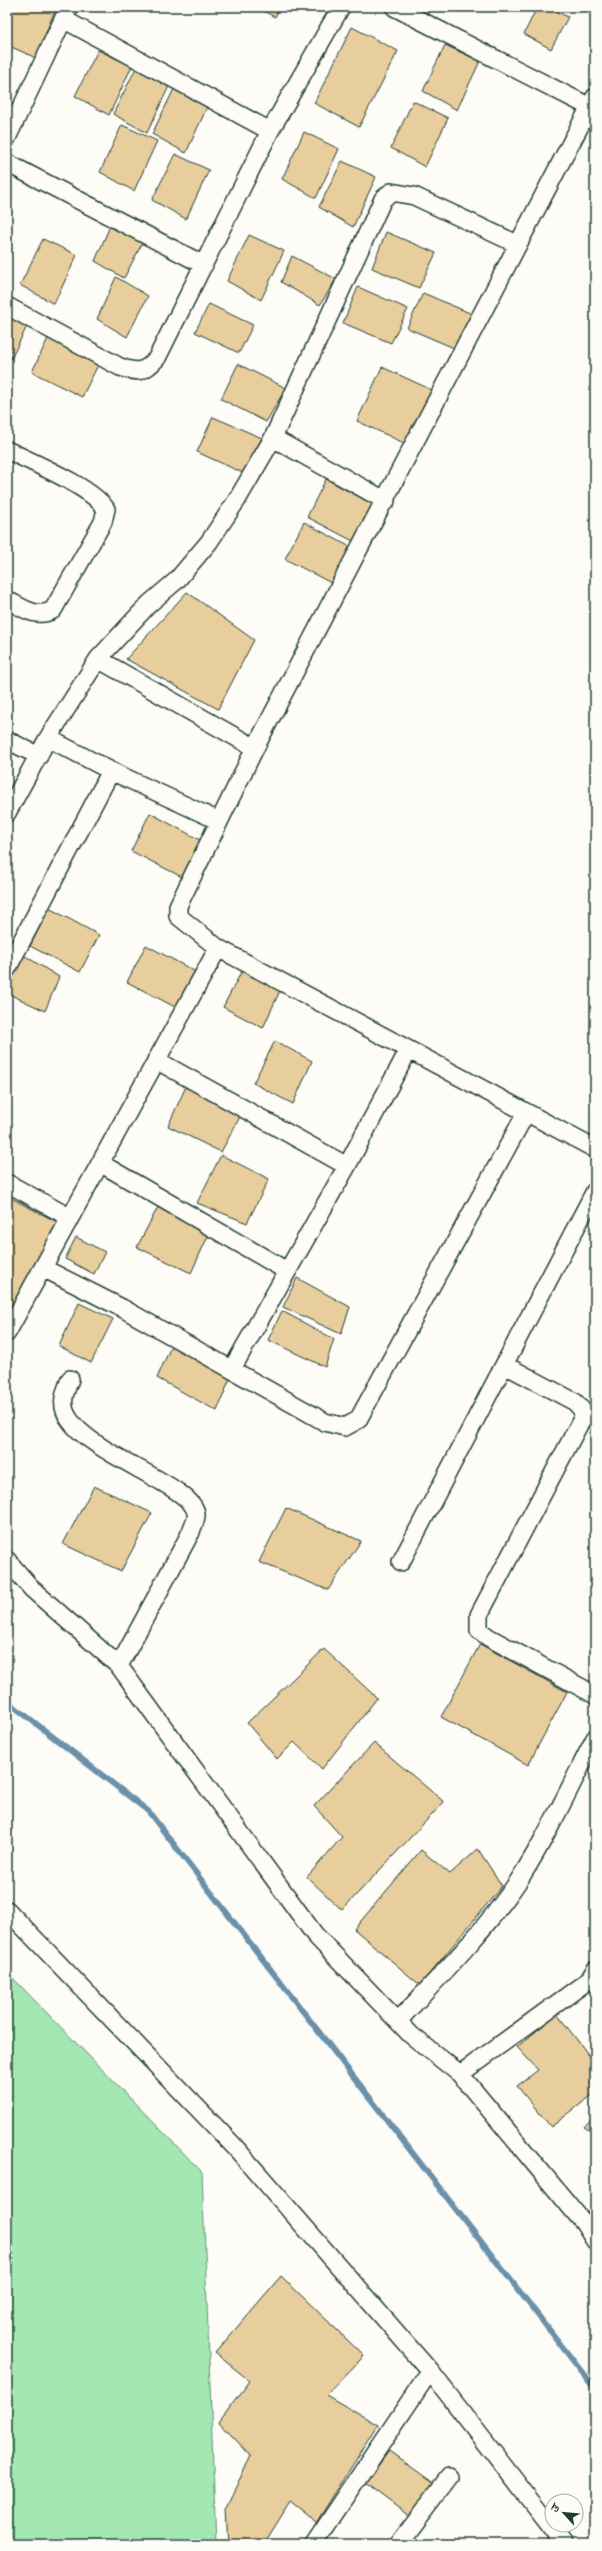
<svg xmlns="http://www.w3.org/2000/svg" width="602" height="2551" viewBox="0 0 602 2551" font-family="Kalam,'Playpen Sans Deva',sans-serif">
<rect width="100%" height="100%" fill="#fdfcf7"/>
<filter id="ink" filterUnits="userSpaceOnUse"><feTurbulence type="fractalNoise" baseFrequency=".025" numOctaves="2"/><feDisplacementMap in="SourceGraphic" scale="8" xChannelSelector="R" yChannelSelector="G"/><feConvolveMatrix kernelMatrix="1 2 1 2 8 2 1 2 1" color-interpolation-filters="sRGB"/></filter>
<g filter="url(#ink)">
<path fill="#a4e7b2" stroke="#629273" d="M7 1972 202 2172 216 2544H7Z"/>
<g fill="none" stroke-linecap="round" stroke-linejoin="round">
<path stroke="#6b91a9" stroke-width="6" d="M7 1701 148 1811 595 2389"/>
</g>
<path fill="#e8cd9d" stroke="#1f3d34" d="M7 7H50L55 10 36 58 7 45Z
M256 7H280L275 17Z
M537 7H548L568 17 551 49 524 34Z
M352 27 398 51 359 127 314 103Z
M445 45 480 61 457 110 423 91Z
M98 50 132 66 109 115 75 96Z
M136 68 170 84 147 133 113 114Z
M7 78 12 81 7 92Z
M175 87 209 103 186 153 152 134Z
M413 101 448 118 425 167 391 148Z
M122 125 157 141 134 191 100 172Z
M304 132 339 149 316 198 282 179Z
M175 154 209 170 186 219 152 200Z
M342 161 376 177 353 227 319 207Z
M113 219 145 238 124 278 95 261Z
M386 232 436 253 419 288 372 268Z
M249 235 284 251 261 300 227 281Z
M43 239 77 255 54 304 20 285Z
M292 256 336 279 320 305 281 282Z
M116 277 148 296 127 337 97 319Z
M358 287 408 309 391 343 343 323Z
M423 293 472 314 454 348 407 328Z
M209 304 253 325 239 353 195 332Z
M7 310 29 322 11 359 7 357Z
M50 334 100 361 82 397 32 372Z
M238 364 286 388 266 422 221 399Z
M382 367 432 390 408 445 357 421Z
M213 417 262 438 243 473 197 452Z
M326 479 376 506 357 543 307 517Z
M304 522 354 549 335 585 285 559Z
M187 592 254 640 218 709 126 659Z
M150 813 200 840 182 877 131 851Z
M49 908 99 935 80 972 30 946Z
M146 945 196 972 177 1008 127 982Z
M22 954 59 977 45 1011 7 993V984Z
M245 965 282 986 263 1028 223 1007Z
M275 1041 312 1061 293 1104 253 1083Z
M187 1084 242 1113 221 1152 168 1126Z
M221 1155 269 1179 247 1223 197 1203Z
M7 1196 61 1224 7 1316Z
M158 1207 209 1234 191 1273 137 1247Z
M76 1237 105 1252 94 1274 65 1259Z
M297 1278 350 1307 341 1334 283 1307Z
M79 1303 113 1319 91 1363 59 1346Z
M282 1311 334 1339 325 1367 268 1340Z
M172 1344 232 1373 217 1411 157 1378Z
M94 1486 152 1513 121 1571 63 1544Z
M286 1508 361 1541 328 1590 259 1562Z
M480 1644 567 1692 528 1765 441 1717Z
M324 1649 377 1698 322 1769 294 1742 277 1759 247 1723Z
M374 1743 444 1802 342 1910 307 1877 342 1837 314 1806Z
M478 1849 502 1886 420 1985 354 1929 421 1850 450 1874Z
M557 2014 595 2063V2093L551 2127 517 2086 538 2070 517 2047Z
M595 2115V2134L584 2127Z
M281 2276 364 2356 326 2395 378 2425 316 2523 290 2502 264 2544H228L226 2507 251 2456 219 2422 250 2381 215 2353Z
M389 2451 435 2484 413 2519 365 2483Z"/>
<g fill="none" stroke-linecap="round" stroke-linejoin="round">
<defs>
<path id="street" d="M394 7 590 107
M63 19 270 131
M595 97 255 748 178 906V916L218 948 595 1149
M7 138 69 7
M7 163 204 265
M7 306 120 367C138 373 144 373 157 358L270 131 341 7
M273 438 386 501
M7 450C33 463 90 486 106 509L103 522 53 610C36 619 23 608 7 600
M98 659 149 604 177 580 209 542 237 500 273 438 383 199 391 192 414 196 517 244
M48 738 111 771 219 821
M7 740 39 756
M7 813 48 738 98 659 255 748
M7 969 111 771
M156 1060 347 1166
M100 1163 287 1271
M7 1183 69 1217
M43 1268 122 1308 325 1422 345 1427 358 1420 526 1113
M7 1333 218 948
M505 1365 575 1402 582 1410 583 1417 479 1615V1630L488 1637 595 1695
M232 1369 347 1166 408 1051
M70 1379C66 1390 61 1400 65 1411 79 1452 195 1485 196 1514 197 1519 192 1527 191 1532L119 1666
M7 1560 32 1589 119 1666 315 1935 411 2035 460 2074 583 2222 595 2241
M401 1562 595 1191
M7 1910 234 2146 430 2371 564 2544
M398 2021C440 1976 485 1931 519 1880 548 1835 571 1785 595 1738
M460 2074 589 1980 595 1970
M314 2544 430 2371
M398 2544 449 2477"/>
</defs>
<use href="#street" stroke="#1f3d34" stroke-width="20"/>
<use href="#street" stroke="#fdfcf7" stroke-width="17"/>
</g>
</g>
<rect width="602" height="2551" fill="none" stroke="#fdfcf7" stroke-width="24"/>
<rect x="12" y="12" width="578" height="2527" fill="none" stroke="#1f3d34" stroke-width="1.5" filter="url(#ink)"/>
<g transform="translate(564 2513) rotate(297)"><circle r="19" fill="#fdfcf7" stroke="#a4b0a9"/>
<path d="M0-3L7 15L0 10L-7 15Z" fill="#1f3d34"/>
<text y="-6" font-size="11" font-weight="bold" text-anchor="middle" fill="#1f3d34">उ</text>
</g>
</svg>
